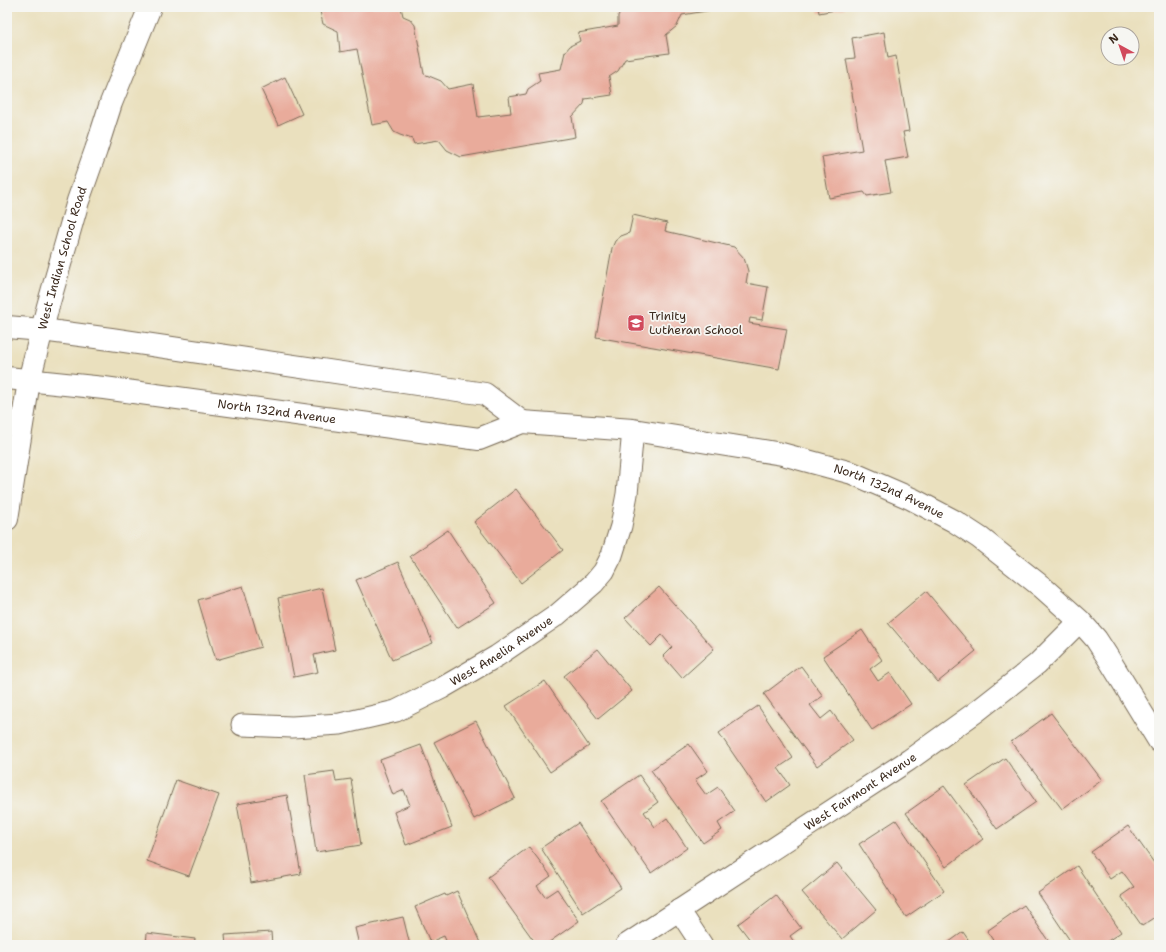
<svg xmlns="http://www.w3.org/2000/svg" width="1166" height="952" viewBox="0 0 1166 952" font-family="'Shantell Sans',sans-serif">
<rect width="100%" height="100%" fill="#f6f6f2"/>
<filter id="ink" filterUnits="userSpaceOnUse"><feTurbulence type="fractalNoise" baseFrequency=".025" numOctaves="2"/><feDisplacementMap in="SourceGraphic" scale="8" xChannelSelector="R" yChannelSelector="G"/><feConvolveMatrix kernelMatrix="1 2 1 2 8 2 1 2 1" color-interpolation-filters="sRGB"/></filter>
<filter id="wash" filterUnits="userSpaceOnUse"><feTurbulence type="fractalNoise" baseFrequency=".012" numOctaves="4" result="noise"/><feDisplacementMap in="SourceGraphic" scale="16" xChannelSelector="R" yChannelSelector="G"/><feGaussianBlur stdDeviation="0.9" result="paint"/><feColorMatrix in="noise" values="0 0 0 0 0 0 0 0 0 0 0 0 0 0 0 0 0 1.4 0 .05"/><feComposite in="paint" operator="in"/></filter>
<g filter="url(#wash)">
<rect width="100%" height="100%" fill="#eae0be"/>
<g id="blocks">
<path fill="#e9ab9b" d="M319 7H401L403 16 410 19 415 25 424 74 441 81 448 89 473 84 478 117 511 113 509 97 526 94 528 89 540 81 538 73 561 69 565 52 570 46 580 41 578 33 618 26V16L622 7 724 8 682 15 677 26 666 35 669 53 625 59 618 71 609 77 612 95 585 99 584 104 572 117 575 137 461 157 447 150 439 140 414 144 412 139 400 135 394 132 388 122 372 125 357 49 340 52 338 31 323 24Z
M818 7H844L845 8 819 13Z
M884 32 888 58 896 56 909 131 903 132 908 157 885 161 891 192 867 196 864 192 829 198 822 157 862 150 846 59 855 58 852 38Z
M285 77 302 114 278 125 261 89Z
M633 215 667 223 665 231 734 247 744 258 748 271 746 283 768 287 762 320 750 318 749 323 787 329 779 369 596 337 612 248 615 241 621 236 629 233Z
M516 489 563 550 521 583 474 522Z
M448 530 496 603 457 628 410 556Z
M398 562 433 643 392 660 356 580Z
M243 586 261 647 216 660 198 600Z
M659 587 714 649 682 678 663 656 672 647 662 635 651 646 625 618Z
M322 588 335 650 314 655 318 672 294 677 278 598Z
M926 591 976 651 938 682 888 623Z
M862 630 882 660 870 669 878 681 890 673 911 704 872 730 823 656Z
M598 649 632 691 598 719 564 676Z
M801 666 823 696 810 705 821 719 831 711 853 740 817 766 764 694Z
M545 681 589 746 550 772 506 706Z
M758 706 793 758 778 768 790 785 766 802 719 733Z
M1051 713 1102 780 1062 809 1011 742Z
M476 721 515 798 474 819 434 742Z
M689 744 708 771 695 780 706 795 718 787 735 811 718 823 722 830 703 843 651 770Z
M421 745 452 827 406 845 394 812 410 805 404 790 393 795 380 760Z
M1005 758 1036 802 997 829 966 785Z
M334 771 336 781 351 779 361 845 316 852 305 775Z
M639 775 658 802 644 812 655 827 667 818 687 848 651 873 601 801Z
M176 780 219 795 189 876 147 861Z
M944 786 983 839 946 867 906 813Z
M287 795 301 874 251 883 237 804Z
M896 820 944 891 906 917 859 844Z
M578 823 621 888 583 913 541 848Z
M1128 826 1159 870V915L1142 926 1121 896 1134 887 1122 871 1110 879 1091 852Z
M529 847 551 876 537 886 545 897 557 889 579 921 545 945H537L488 877Z
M837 863 876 910 842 939 802 892Z
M1077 866 1121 932 1102 945H1073L1038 893Z
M457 891 481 945H448L444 936 430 942 415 907 445 894 446 896Z
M776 895 801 928 790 936 796 945H754L738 924Z
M1024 905 1051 945H996L987 931Z
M403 917 410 945H359L355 928Z
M271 932 272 945H226L225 935Z
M963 932 972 945H945Z
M147 933 195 939 194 945H146Z"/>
</g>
</g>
<g filter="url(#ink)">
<use href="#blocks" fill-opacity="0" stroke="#786a56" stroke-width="1"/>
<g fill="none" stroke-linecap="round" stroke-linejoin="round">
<defs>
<g id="street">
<path id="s1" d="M242 725 292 727 340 724 396 711 442 688 497 656 557 615 594 583 604 571 612 555 621 526 627 494 633 430"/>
<path d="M679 910 702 945"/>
<path id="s2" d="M626 945 909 760 976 712 1037 664 1080 621"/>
</g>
<g id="secondary">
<path d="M7 327 42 330 111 339 485 394 522 422"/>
<path id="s3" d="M7 378 104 388 479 439 522 422 633 430 782 454 852 473 912 499 954 521 980 538 1042 587 1080 621 1096 639 1107 656 1159 741"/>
<path id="s4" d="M7 519 29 381 48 306 78 201 96 150 111 103 150 7"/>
</g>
</defs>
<use href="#street" stroke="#786a56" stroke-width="23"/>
<use href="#secondary" stroke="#786a56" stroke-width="24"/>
<use href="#street" stroke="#fff" stroke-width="21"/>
<use href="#secondary" stroke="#fff" stroke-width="22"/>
</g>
</g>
<defs>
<symbol id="school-square" viewBox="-11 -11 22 22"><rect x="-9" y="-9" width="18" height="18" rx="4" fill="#d1495b" stroke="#f6f6f2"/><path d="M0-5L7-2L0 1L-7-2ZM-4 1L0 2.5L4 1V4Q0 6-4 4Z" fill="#fff"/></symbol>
</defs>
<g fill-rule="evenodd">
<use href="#school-square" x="626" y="313" width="20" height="20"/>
</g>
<g text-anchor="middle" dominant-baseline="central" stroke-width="3.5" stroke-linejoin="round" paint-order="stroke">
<g font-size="12" fill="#3b2a1e" stroke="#f6f6f2">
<text stroke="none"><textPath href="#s4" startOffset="267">West Indian School Road</textPath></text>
<text stroke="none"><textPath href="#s3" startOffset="272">North 132nd Avenue</textPath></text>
<text stroke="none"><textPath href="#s3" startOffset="898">North 132nd Avenue</textPath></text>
<text stroke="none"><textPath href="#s1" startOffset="277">West Amelia Avenue</textPath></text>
<text stroke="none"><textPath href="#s2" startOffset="280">West Fairmont Avenue</textPath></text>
</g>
<g font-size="12" fill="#3b2a1e" stroke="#f6f6f2" text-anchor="start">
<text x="649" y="316">Trinity<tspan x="649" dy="14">Lutheran School</tspan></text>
</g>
</g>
<rect width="1166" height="952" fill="none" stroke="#f6f6f2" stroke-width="24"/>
<g transform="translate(1120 46) rotate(320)"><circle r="19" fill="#f6f6f2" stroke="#aba49d"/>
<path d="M0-3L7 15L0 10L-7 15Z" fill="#d1495b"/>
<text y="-6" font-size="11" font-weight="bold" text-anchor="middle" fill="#3b2a1e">N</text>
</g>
</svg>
